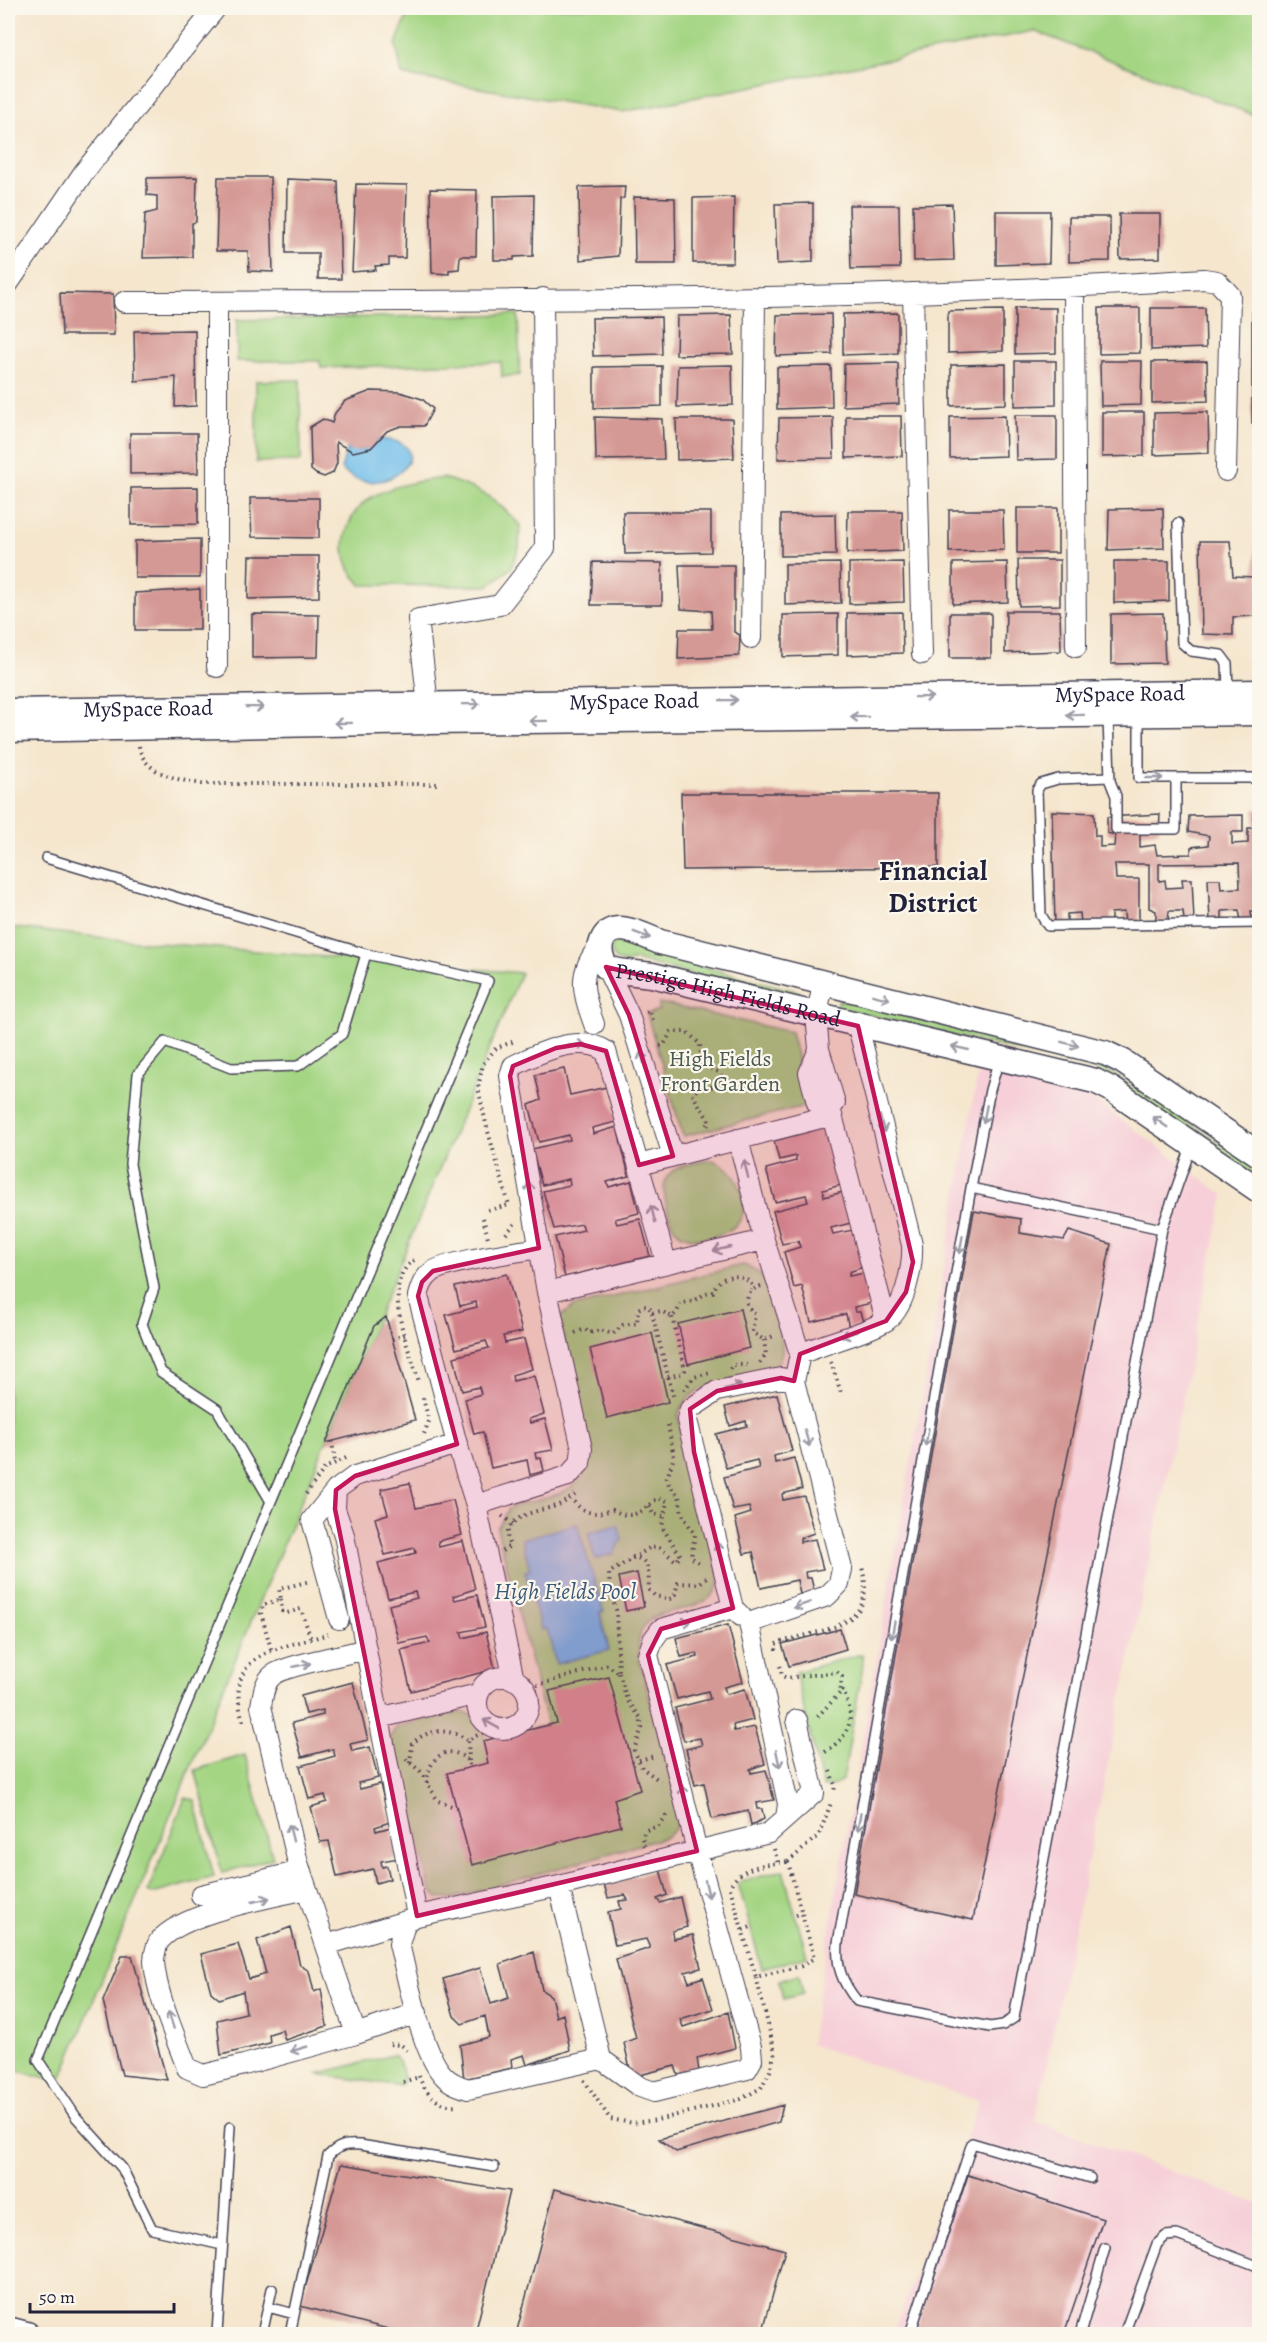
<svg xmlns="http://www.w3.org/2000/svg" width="1267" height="2342" viewBox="0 0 1267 2342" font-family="Alegreya,serif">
<rect width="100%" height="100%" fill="#fbf7ec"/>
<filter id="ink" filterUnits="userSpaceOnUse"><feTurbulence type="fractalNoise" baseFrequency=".0167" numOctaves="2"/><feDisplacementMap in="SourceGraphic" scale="12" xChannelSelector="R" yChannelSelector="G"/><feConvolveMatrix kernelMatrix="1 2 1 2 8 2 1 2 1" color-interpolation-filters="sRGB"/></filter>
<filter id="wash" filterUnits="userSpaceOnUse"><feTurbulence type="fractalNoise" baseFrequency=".008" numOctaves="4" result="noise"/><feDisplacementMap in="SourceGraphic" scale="24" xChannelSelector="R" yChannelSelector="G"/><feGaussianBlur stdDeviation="1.35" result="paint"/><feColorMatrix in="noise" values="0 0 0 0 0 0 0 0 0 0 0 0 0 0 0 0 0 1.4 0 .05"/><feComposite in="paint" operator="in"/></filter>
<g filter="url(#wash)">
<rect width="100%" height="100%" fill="#f5e6cd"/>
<path fill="#f6cfd8" d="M978 1073 1089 1096 1224 1195 1035 2121 1259 2204V2334H893L979 2101 810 2044Z"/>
<path fill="#a4d583" stroke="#637c5f" stroke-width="1.5" d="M410 8H1259V117L1034 31 622 112 402 75 396 44Z
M518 314 520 375 502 377 501 362 321 368 320 361H237V320Z
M300 380 301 461 256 462V381Z
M443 478C482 490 492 495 520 525L519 548 511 568 488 586 361 585C357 579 350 573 348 566 338 543 349 510 372 497 392 485 420 481 443 478Z
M8 927 123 940 521 973 60 2081 8 2069Z
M626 938 634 942 638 950 800 992 797 1001 635 960 625 963 615 960 611 951 613 943Z
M839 1000 1099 1064 1259 1168V1179L1097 1070 837 1007Z
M659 1003 791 1032 809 1105 683 1136 647 1014 659 1010Z
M709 1160C732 1161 753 1200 740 1220 729 1238 688 1246 675 1229 669 1222 668 1212 666 1203 657 1167 681 1166 709 1160Z
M743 1265C759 1270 765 1278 769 1293 773 1310 784 1334 782 1352 776 1394 691 1364 678 1417L720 1580C709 1630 626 1587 640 1662L681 1817 675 1829 666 1837 451 1899 438 1898 431 1890 390 1737 396 1728 403 1725 459 1712 472 1715 484 1737 489 1740 547 1725 497 1528 509 1508C538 1497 570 1500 587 1469L560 1317 573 1307Z
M862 1654 863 1666 843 1779 835 1785 823 1787 795 1672Z
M245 1755 273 1858 222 1873 195 1770Z
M185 1798 195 1800 214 1877 152 1894 148 1891Z
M783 1870 807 1956 762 1969 738 1883Z
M799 1974 803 1994 783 1999 779 1980Z
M393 2055C402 2064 406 2074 401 2086L317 2074Z"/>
<path fill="#70beea" stroke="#497092" stroke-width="1.5" d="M380 439C448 442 383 509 341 469L347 449C360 454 371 448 380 439Z
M577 1524 604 1612 600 1613 609 1650 556 1664 547 1629 541 1630 525 1571 530 1570 522 1539Z
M618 1525 622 1540 613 1554 595 1559 588 1533Z"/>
<g id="blocks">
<path fill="#d59995" d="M197 177 196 222 192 223V257L143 258 145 214 157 211V196L147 195V178Z
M218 177H270L273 272 249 271 248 251H216Z
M287 179 338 181 341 279H318V253H286Z
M356 184 407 185 405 258H389V265L375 266 376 270 352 272Z
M625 186 624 198 620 199 618 256 580 260 579 187Z
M430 189 477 190 476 256H460L459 269 449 270V274L432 273Z
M534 195 533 256 514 257V260H494L493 196Z
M634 197 675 198 676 264H635Z
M734 197 733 263H693V198Z
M813 203V262L777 264 775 204Z
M952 204 954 260 914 261 913 205Z
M849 205H899L900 268 851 269Z
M996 211H1050L1049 263 996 265Z
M1119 214H1160V258L1120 259Z
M1069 217H1110V261L1069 262Z
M60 293 113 294 114 335H62Z
M1015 308H1056V353L1015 354Z
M1099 308H1140V353L1099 354Z
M1151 308H1205L1206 348 1151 350Z
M1003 310V351L948 353V311Z
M1252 312H1260V423H1252Z
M898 313V353L843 355V314Z
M831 314 832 354 776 356 777 315Z
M731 315 733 354 676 355 677 316Z
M661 317 662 354 593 356 592 318Z
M195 330 196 406 175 407 176 377 135 381 134 331Z
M1015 361H1056V405L1015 406Z
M1100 361H1142L1141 405 1101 406Z
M1207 361 1208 401 1152 403V362Z
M898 363 899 404 843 406 844 364Z
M1006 364V404L951 406V365Z
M732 365 733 405 677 407 678 366Z
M662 366V406L594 408V367Z
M831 366 832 407 777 409V367Z
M371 391 400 392 422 399 433 409 424 426H401L387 431 371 448 353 452 336 442 337 463 333 473 324 477 316 474 311 470 310 427 323 419 332 423 335 413 345 401Z
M1102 412H1144V456L1102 457Z
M1208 412 1209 453 1154 455V413Z
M1015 415H1057V459L1016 460Z
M846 416H901L902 456 846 458Z
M1005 416 1006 456 950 458V417Z
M595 417 662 419 664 459 596 460Z
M833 417 834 458 778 459 779 418Z
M676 419H732L734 458 677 460Z
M130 433H197L198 473 130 474Z
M198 487V524L131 525V488Z
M250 498H319V538L252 537Z
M1017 508H1058V553H1017Z
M1163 508 1164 548 1108 550 1109 509Z
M949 510H1003L1004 550 949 552Z
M848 511H902L903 551 847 553Z
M623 512H711V552L625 554Z
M835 514 836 555 781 556V515Z
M200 539V578H135V541Z
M1260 540V634H1257V616L1233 617V635L1202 634 1200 541H1230L1233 576 1254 577 1256 541Z
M249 556H319V597L248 599Z
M1018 560H1060V605L1019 606Z
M1114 561H1169V601L1114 603Z
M593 562 662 563V605H591Z
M903 562 904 602 849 604V563Z
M1007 562 1008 602 953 604V563Z
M840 563 841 603 785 605V564Z
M679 565H734V632L740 635 739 656 678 659 679 629H712L711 611 681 609Z
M200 589V630H135V593Z
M1006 611H1060L1061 651 1005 653Z
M902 612 903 653 847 655V613Z
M950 613H991V658H950Z
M1163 613 1165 663 1111 664V614Z
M252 614 319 615 318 657 252 658Z
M838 614V655L783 657V615Z
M681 793H938V867L683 870Z
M1254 809H1260V911H1251L1252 921H1241L1239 910 1222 911V921H1210L1208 879H1220L1221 889 1240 888 1239 863 1159 864V881L1165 880 1166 888 1183 887 1182 879H1192L1194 921 1184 920 1183 911H1169L1168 921 1156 922V911L1149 908V864H1115L1116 879H1139V924H1125L1124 912 1111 913V922L1081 923 1080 913 1067 914V924H1055L1052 811 1094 813 1095 836H1100V847L1114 846 1115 835 1107 833V817L1160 814 1159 831 1140 833V847L1155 845 1157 855 1191 854V847L1208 845 1209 836 1188 832 1189 816 1243 815V832H1232V844L1248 843V828H1254Z
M564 1069 570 1095 607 1087 616 1122 592 1128 593 1134 617 1127 629 1176 607 1182 609 1187 631 1181 639 1213 615 1219 617 1224 640 1219 650 1256 565 1277 555 1237 584 1230 582 1224 554 1229 543 1191 570 1185 569 1179 542 1185 532 1149 570 1140 569 1135 539 1142 529 1105 541 1100 535 1075Z
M826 1127 841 1185 823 1190 824 1197 843 1192 851 1223 831 1228 833 1234 853 1230 863 1267 849 1272V1276L864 1273 872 1303 854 1307 855 1312H860L864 1325 849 1328 846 1314 811 1322 802 1286 794 1288 784 1252 800 1247 798 1241 782 1244 773 1211 808 1202 806 1195 775 1202 766 1169 796 1161V1156L779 1160 774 1141Z
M974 1211 1021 1219 1020 1233 1064 1240 1069 1231 1111 1244 973 1920 854 1894Z
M507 1274 522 1332 503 1336 505 1343 524 1339 532 1369 512 1375 513 1381 534 1376 544 1414 529 1419 530 1423 545 1419 553 1450 535 1453 536 1458H541L544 1471 530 1475 527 1460 491 1468 483 1432 474 1434 465 1399 481 1394 479 1387 462 1391 454 1357 489 1348 486 1341 456 1349 446 1315 477 1307 476 1302 460 1306 455 1287Z
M740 1309 749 1348 688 1364 678 1324Z
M386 1317 415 1420 326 1443 374 1326Z
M652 1333 668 1402 607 1418 590 1349Z
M777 1394 792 1451 774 1456 775 1463 794 1458 802 1489 782 1494 783 1500 804 1496 814 1533 800 1538V1542L815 1539 823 1569 805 1572 806 1578H811L814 1591 800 1594 797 1580 761 1588 753 1552 744 1554 735 1518 751 1513 749 1507 733 1510 724 1477 759 1468 757 1460 726 1468 716 1434 747 1426 746 1421 730 1426 725 1407Z
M410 1483 416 1508 453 1500 462 1535 438 1541 439 1547 463 1541 475 1589 453 1596 455 1600 477 1595 485 1627 461 1632 463 1638 486 1632 495 1669 411 1691 401 1650 430 1643 427 1637 399 1643 389 1605 417 1598 415 1592 388 1598 378 1563 416 1553 415 1548 385 1555 375 1518 388 1514 381 1489Z
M637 1573 644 1607 626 1611 619 1577Z
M728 1625 743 1682 724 1687 726 1694 745 1689 753 1720 733 1725 734 1731 755 1727 765 1764 750 1769 751 1773 766 1770 774 1800 756 1803 757 1809H762L764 1819 751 1825 748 1811 712 1819 704 1783 695 1785 686 1749 702 1745 700 1738 684 1741 675 1708 710 1699 708 1691 677 1699 667 1665 698 1657 697 1653 681 1657 676 1638Z
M840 1629 846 1649 789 1666 782 1644Z
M609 1677 640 1790 614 1799 621 1826 472 1865 447 1773 488 1763 483 1741 557 1723 549 1691Z
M353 1682 368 1740 350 1744 352 1751 370 1747 378 1778 358 1783 360 1789 380 1784 390 1822 375 1827 376 1831 391 1827 399 1858 381 1861 382 1867 387 1866 390 1879 376 1883 373 1869 337 1877 329 1841 320 1842 311 1807 327 1802 325 1795 309 1799 300 1766 335 1756 333 1749 302 1757 292 1723 323 1715V1710L306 1714 301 1696Z
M660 1869 667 1895 657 1899 660 1903 680 1897 687 1927 672 1931 673 1939 693 1935 701 1968 685 1972 689 1982 703 1977 713 2009 680 2019 683 2027 728 2012 735 2048 697 2058 699 2071 678 2075 675 2066 632 2077 624 2043 636 2038 616 1959 650 1948 646 1939 615 1945 608 1912 621 1909 619 1901 628 1900 625 1895 608 1898 604 1884Z
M291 1927 300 1965 309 1971 314 1992 321 1989 327 2026 285 2040 282 2030 269 2034 270 2043 221 2055 217 2020 246 2013 243 1991 219 1999 211 1992 201 1954 238 1944 249 1979 266 1974 257 1940Z
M534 1952 542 1990 551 1996 556 2017 563 2014 570 2050 527 2065 524 2055 511 2059 512 2068 464 2079 460 2045 489 2037 485 2016 462 2024 454 2016 443 1979 480 1968 491 2004 509 1998 500 1964Z
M122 1956H132L167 2080 122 2075 103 2001Z
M783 2105 779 2122 676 2152 659 2139Z
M341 2164 510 2191 475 2334H407L300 2306Z
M968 2175 1103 2219 1064 2334H915Z
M555 2189 785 2250 762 2334H516Z"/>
</g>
</g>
<g filter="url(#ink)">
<use href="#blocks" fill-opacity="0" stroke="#423f51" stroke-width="1.5"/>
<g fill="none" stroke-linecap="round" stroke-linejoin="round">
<defs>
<path id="service" d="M1178 523 1182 643 1191 651 1221 655 1227 663 1228 690
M1108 716 1110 781 1116 796V829H1176V778H1139V716
M1110 777 1058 779 1041 784 1037 790 1041 915 1048 926 1260 923
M1176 778H1260
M46 858 366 954 488 981 38 2060 76 2117 122 2168 152 2229 222 2245
M999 1059 990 1090 971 1188 838 1943C836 1967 842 1982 857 2001L990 2027 1003 2025 1014 2018 1162 1229 1191 1147
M971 1188 1162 1229
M270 1500 217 1409 161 1372 142 1324 154 1288 130 1164 138 1074 165 1042 231 1068 298 1066 342 1034 366 954
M268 2307 294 2314
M217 2334 230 2127
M262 2334 272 2289
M290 2334 328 2156C339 2145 345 2144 360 2145L494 2167
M910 2334 972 2143 1090 2178
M1080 2334 1105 2248
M1124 2334 1157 2244 1166 2236 1177 2235 1260 2267"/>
<path id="minor" d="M8 284 84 172 216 8
M1074 288 1076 647
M913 293 922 654
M124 302C484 300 844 303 1204 279L1217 281 1230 295 1226 471
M217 302V667
M751 638 755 299
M428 705 418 619 500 605 545 548 543 298
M606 967 629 1015 673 1156
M824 983 816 1015 819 1049 835 1103
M594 1024C582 991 577 973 600 945
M817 1103 809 1073 819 1049
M738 1139 764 1240
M639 1165 832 1115 886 1321
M547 1292 764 1240 800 1354C827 1342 858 1336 884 1322 905 1311 913 1266 912 1245L858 1026
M457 1444 476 1505
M336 1490 312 1520 339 1619
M741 1616 733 1608 687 1420 690 1409 717 1391 781 1378 794 1381
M477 1703a26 26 0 1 1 52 0a26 26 0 1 1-52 0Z
M514 1680 476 1505 568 1476 580 1463 582 1449 547 1292 510 1076 513 1066C540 1052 578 1034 606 1051L666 1262
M379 1718 478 1694
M786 1818 814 1793 797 1720
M559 1886 601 2059 640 2087 654 2092 747 2069 752 2060 751 2047 697 1851 769 1833 786 1818 788 1804 749 1623 827 1596 839 1584 842 1569 794 1381 800 1354
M306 1889C269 1898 184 1912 160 1940 156 1945 154 1956 154 1962 157 1997 175 2035 187 2068L203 2075 244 2065 356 2034 417 2013
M201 1895 301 1871
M417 1916 344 1535 335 1509 336 1490 355 1476 457 1444 418 1296C421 1286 423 1279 432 1272 447 1261 517 1252 539 1248
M326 1945 406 1921
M356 2034 298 1863 261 1706C263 1695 264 1682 273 1675 286 1665 345 1655 366 1649
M601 2059 468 2089C459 2086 450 2083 444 2076 422 2055 407 1975 399 1944L406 1921 417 1916 559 1886 697 1851 648 1655 653 1640 661 1629 733 1608"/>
<g id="tertiary">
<path id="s1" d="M8 711 1260 692"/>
<path d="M8 730 428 722 1260 713"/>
<path id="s2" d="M1260 1155 1122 1061 1105 1053 660 942C644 936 614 918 603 939 598 949 601 957 606 967L618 971 652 975 1095 1081 1111 1089 1260 1191"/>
<path d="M8 2329 27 2334"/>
</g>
</defs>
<use href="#service" stroke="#423f51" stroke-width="12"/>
<use href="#minor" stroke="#423f51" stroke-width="22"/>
<use href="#tertiary" stroke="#423f51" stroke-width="27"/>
<path stroke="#423f51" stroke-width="4" stroke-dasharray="1.5 4.5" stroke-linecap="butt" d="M139 746C143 774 179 780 202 784H439
M646 1012 650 1011 654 1023
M660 1046 664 1045 671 1032H687L700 1044 702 1066 719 1072 722 1077 719 1085 707 1088 701 1086 692 1094 710 1122 707 1126
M488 1210 509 1205 487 1128 478 1088 483 1064 496 1048 515 1041
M483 1218 488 1238
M506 1234 516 1222
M414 1260C379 1284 410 1351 419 1382
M761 1286C750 1290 747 1294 747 1305L755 1315 752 1332 764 1340 776 1335
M652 1313 674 1399
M575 1333 585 1329 589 1333 600 1330 613 1334 623 1325 637 1323 638 1309 644 1306 649 1307 652 1313 661 1311 672 1317 677 1312 681 1303 694 1301 706 1293 713 1292C715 1289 715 1286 718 1283 727 1273 747 1275 752 1286L751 1290
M392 1339 406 1335
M831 1362 841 1393
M760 1363 766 1355 764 1340
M730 1369 733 1365H747
M668 1377 683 1373 685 1370 672 1317
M684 1390 694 1377 710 1373
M423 1398 429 1421 424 1434
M668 1425 674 1457 667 1478 669 1485 679 1496 682 1514 695 1535 691 1557 702 1565
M332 1441 335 1462
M306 1494 325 1468 346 1458
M649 1506 653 1514 663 1516
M502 1516 513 1524
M502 1551 510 1546C497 1518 536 1511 553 1507 562 1504 568 1500 575 1495
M632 1557C652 1559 648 1576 649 1590L655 1596 670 1599 675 1594 678 1583 699 1584 707 1577
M281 1599 282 1611 287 1613 301 1609 311 1639
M271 1649 261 1613 263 1605 281 1599 279 1589 310 1581
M776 1650V1644C818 1628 879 1632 862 1567
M780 1666 782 1676 787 1678 837 1672 842 1677 840 1693 816 1718
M619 1673 627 1700 640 1717 642 1728 634 1750 642 1768 660 1781
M531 1687 607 1665 619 1673 616 1610 610 1590 609 1573 651 1547 660 1548 676 1561 681 1556 662 1527 667 1501 658 1498C641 1510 635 1522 613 1510 593 1515 584 1515 571 1498
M243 1721C222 1650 279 1650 328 1634
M825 1752C853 1734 856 1716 841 1687
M406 1759 420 1771 438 1801 457 1808
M639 1760 655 1756
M469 1761 468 1740 482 1733 490 1726
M410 1763 412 1744C427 1728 450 1728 468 1740
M830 1771 835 1785 834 1793
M427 1783C427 1757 450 1741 469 1762V1768
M644 1846 642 1837 646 1830 658 1826 667 1814
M774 1849 778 1863
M788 1862 819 1835 831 1803
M788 1862 814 1958 801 1966 756 1977 730 1888C738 1866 766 1864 788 1862Z
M796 1915 802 1913
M743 1930 751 1927
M390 2044 401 2045 407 2050
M419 2076C424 2092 439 2108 457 2105
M584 2080 610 2119 633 2123 657 2120 741 2099 761 2088 770 2071 775 2052 756 1977
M403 2082 419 2077"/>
<use href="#service" stroke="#fff" stroke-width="9"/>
<use href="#minor" stroke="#fff" stroke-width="20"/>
<use href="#tertiary" stroke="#fff" stroke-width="24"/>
</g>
<defs><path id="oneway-shaft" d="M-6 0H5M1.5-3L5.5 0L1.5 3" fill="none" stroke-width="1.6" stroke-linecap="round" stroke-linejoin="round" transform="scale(1.5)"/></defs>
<g stroke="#9c9ca7">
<use href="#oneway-shaft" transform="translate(924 697) rotate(-1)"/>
<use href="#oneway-shaft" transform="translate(729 700) rotate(-1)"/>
<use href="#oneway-shaft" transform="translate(471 704) rotate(-1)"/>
<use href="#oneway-shaft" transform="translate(255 707) rotate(-1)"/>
<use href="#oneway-shaft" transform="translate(1075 715) rotate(179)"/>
<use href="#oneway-shaft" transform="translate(859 717) rotate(179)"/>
<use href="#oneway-shaft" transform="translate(538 721) rotate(179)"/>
<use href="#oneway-shaft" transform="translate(343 723) rotate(179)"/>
<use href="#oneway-shaft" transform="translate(1154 778)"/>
<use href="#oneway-shaft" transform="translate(642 935) rotate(21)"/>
<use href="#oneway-shaft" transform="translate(881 997) rotate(14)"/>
<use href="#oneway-shaft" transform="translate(1070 1044) rotate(14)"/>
<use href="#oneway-shaft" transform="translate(577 1045) rotate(-4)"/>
<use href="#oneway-shaft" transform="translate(960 1048) rotate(-167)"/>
<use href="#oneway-shaft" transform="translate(643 1060) rotate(-106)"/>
<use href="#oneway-shaft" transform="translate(985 1114) rotate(101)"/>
<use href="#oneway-shaft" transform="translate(1160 1122) rotate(-145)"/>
<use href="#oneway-shaft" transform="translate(882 1124) rotate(76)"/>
<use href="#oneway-shaft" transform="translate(746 1169) rotate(-104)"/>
<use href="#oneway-shaft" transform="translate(530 1191) rotate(-100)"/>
<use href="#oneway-shaft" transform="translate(653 1214) rotate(-105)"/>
<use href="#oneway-shaft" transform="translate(961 1245) rotate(100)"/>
<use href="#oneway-shaft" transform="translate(722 1249) rotate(167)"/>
<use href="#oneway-shaft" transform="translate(850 1334) rotate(161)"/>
<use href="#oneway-shaft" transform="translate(733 1387) rotate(-14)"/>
<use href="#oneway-shaft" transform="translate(927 1437) rotate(100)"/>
<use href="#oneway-shaft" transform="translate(807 1438) rotate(74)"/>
<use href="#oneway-shaft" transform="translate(719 1551) rotate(-104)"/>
<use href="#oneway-shaft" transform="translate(802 1605) rotate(162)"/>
<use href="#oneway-shaft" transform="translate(682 1623) rotate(-16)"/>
<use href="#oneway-shaft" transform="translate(893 1630) rotate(100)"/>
<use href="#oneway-shaft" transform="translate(302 1665) rotate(-12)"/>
<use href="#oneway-shaft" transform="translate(491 1724) rotate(-151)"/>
<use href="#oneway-shaft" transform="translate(778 1759) rotate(78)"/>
<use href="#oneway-shaft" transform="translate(684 1794) rotate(-103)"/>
<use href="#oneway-shaft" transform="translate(859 1822) rotate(100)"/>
<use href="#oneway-shaft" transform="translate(291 1833) rotate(-104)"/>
<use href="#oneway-shaft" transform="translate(707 1889) rotate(77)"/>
<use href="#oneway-shaft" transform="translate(261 1900) rotate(-13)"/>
<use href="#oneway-shaft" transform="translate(171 2020) rotate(-108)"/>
<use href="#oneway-shaft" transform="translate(299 2049) rotate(164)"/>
</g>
</g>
<path fill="#c2185b" fill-opacity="0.2" stroke="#c2185b" stroke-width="4.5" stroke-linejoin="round" d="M606 967 858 1026 913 1262 906 1292 886 1321 800 1354 794 1381 781 1378 717 1391 690 1409 694 1452 733 1608 661 1629 648 1655 697 1851 417 1916 335 1509 336 1490 355 1476 457 1444 418 1296 422 1282 433 1271 539 1248 510 1076 513 1066 556 1048 580 1044 606 1051 639 1165 673 1156 629 1015Z"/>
<g text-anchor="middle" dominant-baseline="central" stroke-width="4.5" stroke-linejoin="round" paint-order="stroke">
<g font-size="22" fill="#22223b" stroke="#fbf7ec">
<text stroke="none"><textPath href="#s1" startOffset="1112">MySpace Road</textPath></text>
<text stroke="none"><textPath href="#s1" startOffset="626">MySpace Road</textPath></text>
<text stroke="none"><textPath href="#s1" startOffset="140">MySpace Road</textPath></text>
<text stroke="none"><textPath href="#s2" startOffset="862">Prestige High Fields Road</textPath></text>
</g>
<g font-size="22" fill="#495851" stroke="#fbf7ec">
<text x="720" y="1059">High Fields<tspan x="720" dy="25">Front Garden</tspan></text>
</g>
<g font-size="24" font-style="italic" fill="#3d5978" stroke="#fbf7ec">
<text x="565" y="1591">High Fields Pool</text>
</g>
<g font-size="28" font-weight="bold" fill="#22223b" stroke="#fbf7ec">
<text x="933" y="871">Financial<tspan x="933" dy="32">District</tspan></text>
</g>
</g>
<rect width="1267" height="2342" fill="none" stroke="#fbf7ec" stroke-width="30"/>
<path d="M30 2303v9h144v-9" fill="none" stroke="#22223b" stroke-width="3"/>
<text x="39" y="2303" font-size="18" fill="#22223b" stroke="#fbf7ec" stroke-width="4.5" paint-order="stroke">50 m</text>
</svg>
